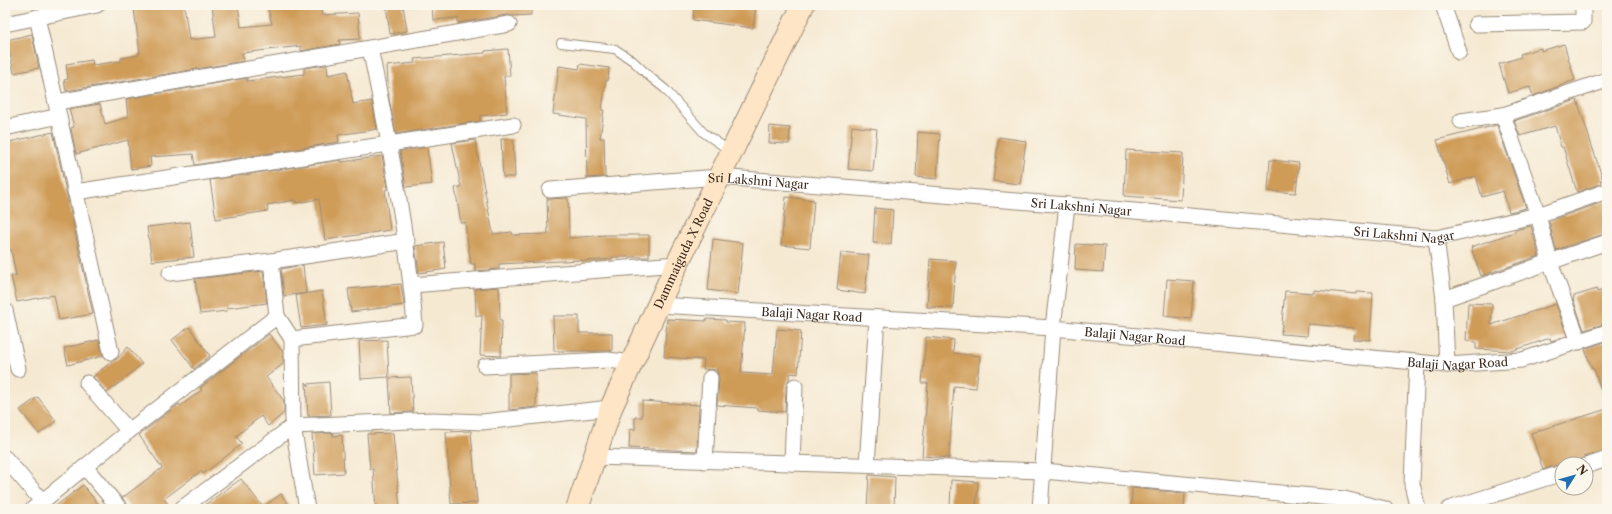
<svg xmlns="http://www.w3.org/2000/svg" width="1612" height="514" viewBox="0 0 1612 514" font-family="'Libre Caslon Text',serif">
<rect width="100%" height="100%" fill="#fbf7ec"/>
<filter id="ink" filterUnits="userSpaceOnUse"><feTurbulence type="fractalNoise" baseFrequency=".025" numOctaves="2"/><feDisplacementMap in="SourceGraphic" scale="8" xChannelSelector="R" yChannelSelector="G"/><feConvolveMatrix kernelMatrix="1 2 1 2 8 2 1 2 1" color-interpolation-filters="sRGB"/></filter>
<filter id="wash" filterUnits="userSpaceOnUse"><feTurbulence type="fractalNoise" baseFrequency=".012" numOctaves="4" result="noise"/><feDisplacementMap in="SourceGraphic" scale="16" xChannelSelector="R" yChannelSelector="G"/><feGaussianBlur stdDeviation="0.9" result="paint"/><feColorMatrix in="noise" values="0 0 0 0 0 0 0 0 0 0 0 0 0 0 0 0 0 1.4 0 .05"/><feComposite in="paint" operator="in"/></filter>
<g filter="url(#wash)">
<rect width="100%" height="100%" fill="#f5e9d2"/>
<g id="blocks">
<path fill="#cf9c58" d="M167 5H184L189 40 216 37 212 5H238L241 27 272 24 267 5H320L322 15 358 13 360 39 339 40 340 44 301 51V46L242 53 244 61 66 91 64 80 68 79 66 64 92 60 93 65 121 61V58L139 55 138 53H140L134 9Z
M386 5H403L407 31 390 34Z
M432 5H531V15L513 16 507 15 458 23V18L433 20Z
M694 5H756L753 28 693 20Z
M32 34 39 68 14 73 7 40Z
M1564 44 1575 80 1533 96 1530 87 1508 93 1499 64 1521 57 1520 54 1541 48V51Z
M508 49 510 76H504L507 113 480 116V121L396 134 389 99 387 66 415 63 414 59 485 53V51Z
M580 64 609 68 608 81 606 80 602 110H604L600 138H604L605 177 587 178 586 119 553 114 559 66 579 69Z
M327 65 328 75 347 71 353 104 372 101 377 129 338 135 339 142 195 165 193 154 150 157 151 166 131 169 128 140 76 154 71 128 74 127 69 109 100 104 105 124 128 117 126 99 247 78V81L304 74V68Z
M1577 100 1603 180 1600 181 1601 184 1577 192 1563 147H1561L1555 126 1520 136 1514 121Z
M1497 125 1526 208 1509 212 1503 191 1482 197 1476 176 1450 184 1437 140Z
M770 126 790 128 789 144 769 143Z
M852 126 877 129 873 171 848 169Z
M53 132 93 314 59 320 54 295 17 302 11 276H16L11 249 5 250V143Z
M918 132 940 134 937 179 916 177Z
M999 137 1026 141 1020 184 993 181Z
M501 139H513L515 177H503Z
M475 140 493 234 512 232 513 235 548 234 547 199 568 198 569 238 605 235H649V257H612V259L600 260 582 261V260L499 264V269L475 271V264H471L465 222 461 223 455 188 461 187 452 143Z
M427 147 432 184 406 187 400 151Z
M1126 150 1183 153 1181 200 1124 196Z
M382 156 388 189 385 190 390 230 325 240 319 199 296 203 295 200 267 205 268 211 216 219 210 180 341 160 342 162Z
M1270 160 1299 163 1296 193 1268 191Z
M786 197 814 200 810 248 781 245Z
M1606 201 1607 233 1556 250 1549 221Z
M875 208 893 210 891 244 873 243Z
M190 222 194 257 152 261 147 227Z
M1531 226 1539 256 1481 276 1471 247 1515 232V230Z
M713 239 743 243 738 294 708 290Z
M443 242 446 269 419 273 415 246Z
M1076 244 1105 246 1103 272 1075 270Z
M841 252 869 255 865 294 837 290Z
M930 259 956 261 953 308 927 307Z
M303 265 306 293 284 296 281 269Z
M263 271 267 303 227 308V311L200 314 195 279Z
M1167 279 1194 281 1191 319 1164 316Z
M401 284 404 305 351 312 348 289Z
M499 287 500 320H502L501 356 480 355 482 316H476L475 289Z
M1597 289V292L1607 289V323L1584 330 1573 299 1574 298V296Z
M1314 290 1356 294V292L1373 293 1370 340 1353 339 1354 328 1308 324 1307 336 1281 334 1285 291 1314 293Z
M322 291 327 325 301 328 296 295Z
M1468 303 1492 304 1491 325 1556 304 1567 336 1551 341 1550 338 1512 351 1476 349V342L1466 341Z
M553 316H579V333H612V351H554Z
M667 319 706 321V319L726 320V322L745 323 741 373 773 375 777 329 801 331 798 374 790 373 789 379 786 386 785 412 758 410V408L717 405 719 379 717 370 703 369 704 360 664 357Z
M189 327 210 356 194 369 172 340Z
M269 334 283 352V364L266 377 284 401V413L268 426 261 416 236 436 242 444 203 474 201 471 164 499 172 509H129L127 504 122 498 162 468 139 435 179 404 180 406 202 390 200 388Z
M926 337 954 340 953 353 980 356 976 388 954 386 949 458 922 456 928 383H922Z
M99 340 103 356 68 365 64 348Z
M387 340 389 377 361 379 359 341Z
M1607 341V399H1604L1594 369H1592L1585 349Z
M128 347 142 364 107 393 93 377 112 361 117 359Z
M536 373V407L509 410V374Z
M411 377 413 412 391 413 389 378Z
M306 382 309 386 308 384 329 382 331 415 308 416Z
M38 397 56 421 39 434 20 410Z
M642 401 699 405 697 451 629 448 630 429 635 430V417H642Z
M1607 409V450L1583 457 1579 461 1570 464H1559L1543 470 1531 433Z
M471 431 477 503 451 504 446 432Z
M333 433V436L342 435 344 473 315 475 312 434Z
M393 433 400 508 376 509 373 469H370L367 434Z
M869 475 895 477 894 509H867Z
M241 479 263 507 281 494 292 509H199Z
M951 480 978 482 976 509H950Z
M83 485 102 509H52Z
M1132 488 1185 493 1184 509H1131Z"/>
</g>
</g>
<g filter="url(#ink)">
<use href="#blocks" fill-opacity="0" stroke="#988a78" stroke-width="1"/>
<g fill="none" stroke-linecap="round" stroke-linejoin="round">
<defs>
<path id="lane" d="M561 43 615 49 633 61 650 77 665 89 704 133 730 151"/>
<g id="street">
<path d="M1443 5 1459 52"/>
<path d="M37 17 111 352"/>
<path d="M5 24 97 5"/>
<path d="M1476 24 1583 22V5"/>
<path d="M57 102 509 24"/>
<path d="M1503 115 1538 215 1550 262 1579 342"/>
<path d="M1461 121 1503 115 1607 80"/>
<path d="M5 128 59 116"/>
<path id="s1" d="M550 190 719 177 1067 205 1436 238 1538 215 1607 191"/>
<path d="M75 192 513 125"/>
<path d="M1436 238 1444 299 1447 365"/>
<path d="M271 261 277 316 292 339 293 426 307 509"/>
<path d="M170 273 271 261 407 241"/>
<path d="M412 285 677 264"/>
<path d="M1444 299 1607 242"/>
<path id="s2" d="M659 305 1053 328 1447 365 1522 360 1607 332"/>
<path d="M5 310 18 369"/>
<path d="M292 339 415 325C407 231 389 140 370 48"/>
<path d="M1417 362 1412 484 1418 509"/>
<path d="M485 366 608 360 632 363"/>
<path d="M87 383 129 431"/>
<path d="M595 457 1044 471 1344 499 1385 509"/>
<path d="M5 458 42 501"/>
<path d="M705 461 710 378"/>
<path d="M792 463 795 386"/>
<path d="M867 465 877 318"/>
<path d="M1586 466 1607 459"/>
<path d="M85 467 120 509"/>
<path d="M33 509 129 431 277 316"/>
<path d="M181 509 293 426 433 420 482 422 611 408"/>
<path d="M1040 509 1053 328 1067 205"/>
<path d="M1449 509 1562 473"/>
</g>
<g id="secondary">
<path id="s3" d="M577 509 611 408 677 264 803 5"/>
</g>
</defs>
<use href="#lane" stroke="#988a78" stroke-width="10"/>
<use href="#street" stroke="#988a78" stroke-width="17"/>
<use href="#secondary" stroke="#988a78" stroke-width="24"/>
<use href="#lane" stroke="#fff" stroke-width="8"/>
<use href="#street" stroke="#fff" stroke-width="15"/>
<use href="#secondary" stroke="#fee5c5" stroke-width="22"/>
</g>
</g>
<g text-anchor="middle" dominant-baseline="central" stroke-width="3" stroke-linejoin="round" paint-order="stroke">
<g font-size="12" fill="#3b2a1e" stroke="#fbf7ec">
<text stroke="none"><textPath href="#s1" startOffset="209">Sri Lakshni Nagar</textPath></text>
<text stroke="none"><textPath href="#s1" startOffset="533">Sri Lakshni Nagar</textPath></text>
<text stroke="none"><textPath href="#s1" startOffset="857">Sri Lakshni Nagar</textPath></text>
<text stroke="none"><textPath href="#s3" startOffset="277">Dammaiguda X Road</textPath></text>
<text stroke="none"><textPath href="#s2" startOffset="153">Balaji Nagar Road</textPath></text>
<text stroke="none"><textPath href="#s2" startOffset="477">Balaji Nagar Road</textPath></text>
<text stroke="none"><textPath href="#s2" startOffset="801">Balaji Nagar Road</textPath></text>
</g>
</g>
<rect width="1612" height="514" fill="none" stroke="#fbf7ec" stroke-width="20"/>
<g transform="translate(1574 476) rotate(53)"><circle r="19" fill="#fbf7ec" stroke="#aea59a"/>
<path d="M0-3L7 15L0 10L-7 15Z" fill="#1f6fb2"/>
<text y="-6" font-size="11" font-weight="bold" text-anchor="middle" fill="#3b2a1e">N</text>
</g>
</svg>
